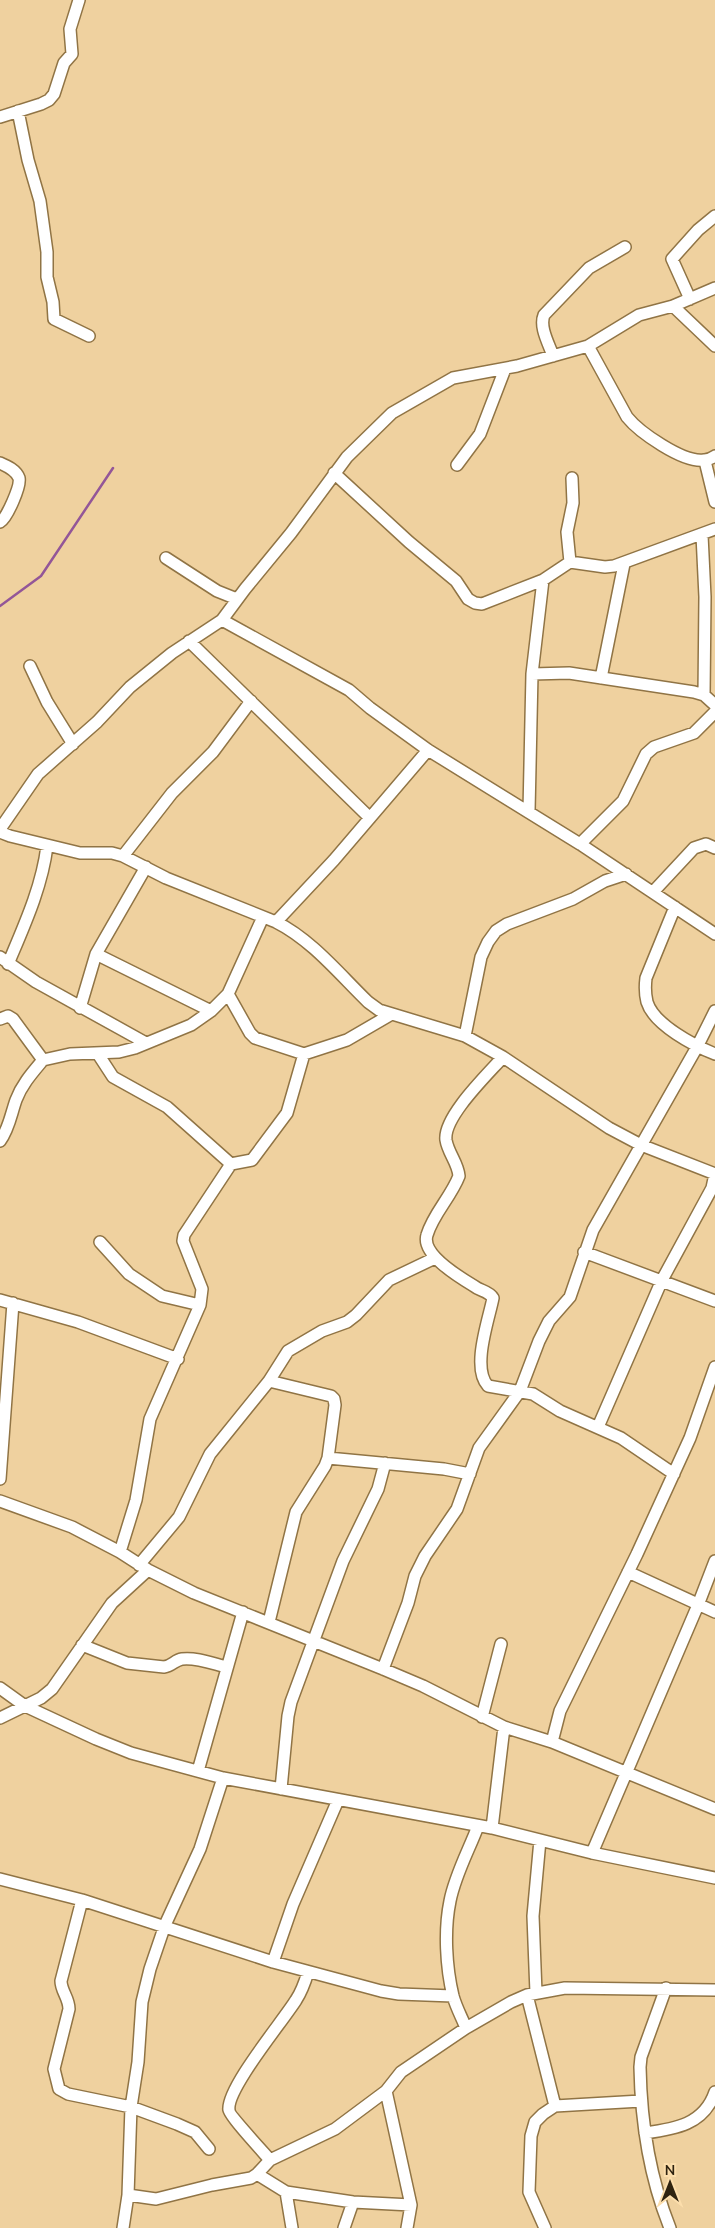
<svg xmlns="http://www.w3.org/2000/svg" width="715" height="2228" viewBox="0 0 715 2228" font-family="'Nunito Sans',sans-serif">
<rect width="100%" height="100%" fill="#efd19f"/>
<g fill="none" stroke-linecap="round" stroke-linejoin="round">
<path stroke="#935698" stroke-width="2.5" d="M0 606 41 576 113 468"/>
<defs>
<path id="minor" d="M18 111 28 160 40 201 47 252V277L53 302 54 319 89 336
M0 117 41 104 49 100 54 94 64 63 72 54 70 29 79 0
M690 299 672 259 698 230 715 216
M673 306 715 346
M588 346 627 417C639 432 683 463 704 460 708 460 712 458 715 456
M553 356C549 344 539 327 544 315L589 268 625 247
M705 461 715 502
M0 463C7 466 16 470 19 478 21 486 7 518 0 522
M457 465 480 434 505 369
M334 473 409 542 456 581 468 599 475 603 482 604 543 580 570 562 605 567 614 566 715 529
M702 535 705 597 704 695
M166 558 217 591 237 599
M570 562 567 532 573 503 572 478
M222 620 349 690 370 708 428 750 580 844 715 934
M189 641 370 818
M30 666 47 702 73 744
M532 674 569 673 694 692 704 695 715 705
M601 678 624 564
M529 811 532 674 543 580
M0 829 38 774 97 722 130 687 172 653 222 620 245 589 291 533 347 457 392 413 453 378 517 366 588 346 639 315 673 306 715 288
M0 832 10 836 80 853H112L123 856 166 878 276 922C312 940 340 975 368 1002L379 1010 465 1036 503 1057 609 1128 641 1145 715 1174
M580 844 623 801 646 754 654 747 694 733 715 712
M123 856 172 793 213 752 251 701
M653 892 694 848 706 844 715 848
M675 907 646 978C645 986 645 994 647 1002 654 1025 695 1046 715 1054
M276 922 334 860 428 750
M96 954 211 1011
M0 957 36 982 146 1043
M8 964C24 926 42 887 47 846
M228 994 250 1033 255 1038 304 1054 347 1040 390 1015
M80 1008 96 954 146 867
M0 1019 8 1016 13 1019 43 1060
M465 1036 481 957 488 942 496 931 507 924 573 899 605 881 626 874
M98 1054 113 1077 167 1107 231 1164
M503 1057C488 1074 443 1117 446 1140 448 1153 458 1163 459 1176 451 1197 433 1214 427 1235 421 1254 459 1277 474 1286 480 1291 489 1291 493 1298 489 1319 471 1368 488 1386L533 1394 560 1411 621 1438 674 1474
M0 1141C9 1129 11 1114 16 1100 22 1084 33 1072 43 1060L70 1054 119 1052 135 1048 191 1025 211 1011 228 994 263 917
M100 1242 129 1274 162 1296 200 1305
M584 1252 715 1301
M0 1300 78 1322 178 1359
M269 1381 331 1396 334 1399 335 1405 328 1458 325 1466 296 1512 269 1622
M598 1427 662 1280 712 1188 715 1174
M328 1458 444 1469 470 1474
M0 1479 13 1303
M0 1501 72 1527 120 1552 148 1570 194 1593 383 1669 423 1686 504 1727 552 1742 715 1809
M120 1552 136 1500 150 1419 200 1305 202 1289 183 1241 184 1235 231 1164 252 1160 287 1113 304 1054
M139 1565 179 1517 210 1454 269 1381 288 1351 322 1331 347 1322 356 1315 389 1280 435 1258
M628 1572 715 1612
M82 1645 127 1663 164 1667C172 1666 175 1660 182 1659 196 1657 214 1664 227 1667
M383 1669 408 1603 415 1576 425 1556 457 1509 479 1448 520 1391 539 1341 549 1321 570 1297 593 1230 697 1047 715 1011
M0 1688 25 1706 96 1739 131 1753 223 1778 492 1828 592 1853 715 1878
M482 1717 501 1644
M0 1718 41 1698 52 1689 112 1603 148 1570
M552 1742 560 1711 637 1554 690 1438 715 1367
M198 1771 243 1612
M281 1789 288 1716 291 1702 343 1561 378 1489 385 1463
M492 1828 504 1727
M592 1853 698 1605 715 1561
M0 1879 82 1900 273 1962 381 1991 399 1994 453 1996
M82 1900 61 1981C61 1991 69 1998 69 2009L54 2069 59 2089 68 2094 131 2107 177 2124 195 2132 209 2149
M273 1962 293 1904 338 1800
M666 1988 641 2057 640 2067C641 2122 649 2176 670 2228
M536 1993 533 1916 540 1840
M527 1995 555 2106
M466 2028C462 2018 456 2007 453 1996 446 1967 444 1930 450 1901 455 1875 469 1850 478 1826
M386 2091 411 2205 407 2228
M645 2133C674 2129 704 2125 715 2092
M270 2160C264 2153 229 2115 229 2110 226 2089 283 2021 296 2000 302 1991 305 1982 308 1972
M257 2174 286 2192 353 2202 411 2205
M286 2192 292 2228
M128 2195 156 2199 212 2185 251 2178 257 2174 270 2160 335 2129 386 2091 401 2072 466 2028 511 2002 527 1995 565 1988 715 1990
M123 2228 128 2195 131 2107 138 2062 142 2002 150 1969 165 1925 200 1849 223 1778
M344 2228 353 2202
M545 2228 529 2192 531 2136 535 2122 543 2114 555 2106 641 2101"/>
</defs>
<use href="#minor" stroke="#907445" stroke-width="14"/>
<use href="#minor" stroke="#fff" stroke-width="11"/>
</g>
<g transform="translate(670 2183)" stroke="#fcdeac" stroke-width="4" paint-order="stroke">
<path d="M0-4L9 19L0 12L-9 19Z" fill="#2f2310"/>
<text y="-8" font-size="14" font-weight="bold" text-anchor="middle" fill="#2f2310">N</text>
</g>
</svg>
